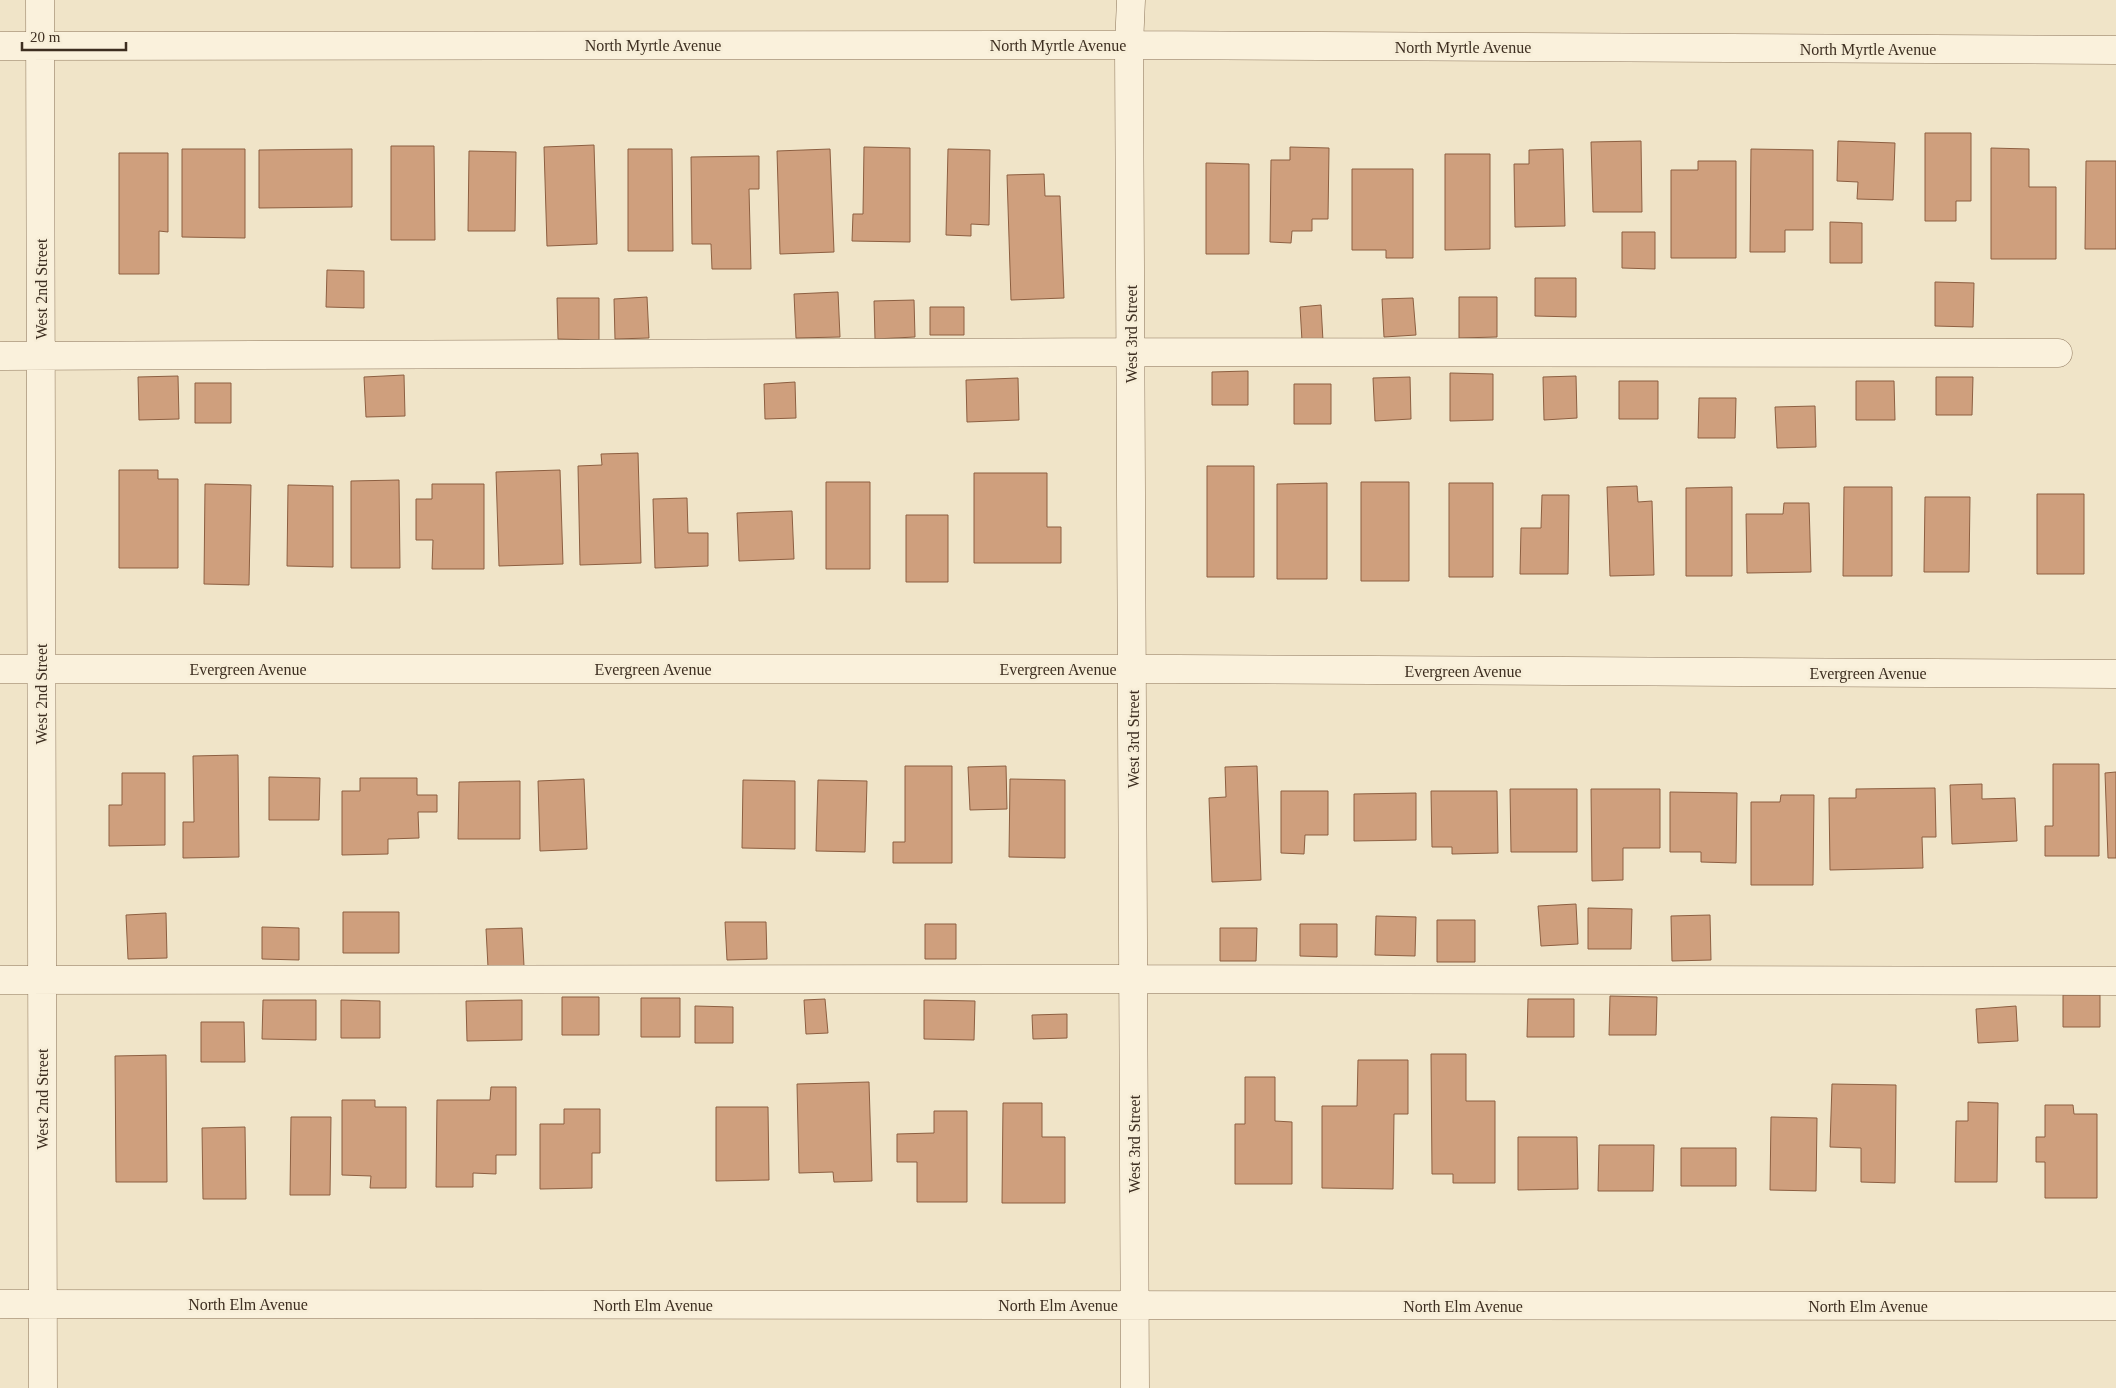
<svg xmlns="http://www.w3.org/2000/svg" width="2116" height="1388" viewBox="0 0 2116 1388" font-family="'Times New Roman',serif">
<rect width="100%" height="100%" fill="#f0e4c8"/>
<path fill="#cf9f7d" stroke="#8d5f41" d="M1925 133H1971V201H1956V221H1925Z
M1641 141 1642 212H1593L1591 142Z
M1838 141 1895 143 1893 200 1857 199 1858 182 1837 181Z
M594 145 597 244 547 246 544 147Z
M391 146H434L435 240H391Z
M864 147 910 148V242L852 241 853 214H863Z
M1290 147 1329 148 1328 219H1312V231H1292L1291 243 1270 242 1271 160H1290Z
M1991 148 2029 149V187H2056V259H1991Z
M182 149H245V238L182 237Z
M352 149V207L259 208V150Z
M628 149H672L673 251H628Z
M830 149 834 252 780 254 777 151Z
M948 149 990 150 989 225 971 224V236L946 235Z
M1563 149 1565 226 1515 227 1514 164H1529V150Z
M1751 149 1813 150V230H1785V252H1750Z
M469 151 516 152 515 231H468Z
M119 153H168V232L159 231V274H119Z
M1445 154H1490V249L1445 250Z
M759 156V189H749L751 269H712L711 244H692L691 157Z
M1698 161H1736V258H1671V170H1698Z
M2086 161H2116V249H2085Z
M1206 163 1249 164V254H1206Z
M1352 169H1413V258H1386V250H1352Z
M1044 174 1045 196H1060L1064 298 1011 300 1007 175Z
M1830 222 1862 223V263H1830Z
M1622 232H1655V269L1622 268Z
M327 270 364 271V308L326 307Z
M1535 278H1576V317L1535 316Z
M1935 282 1974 283 1973 327 1935 326Z
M838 292 840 337 796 338 794 294Z
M647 297 649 338 615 339 614 299Z
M1459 297H1497V337L1459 338Z
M557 298H599V340L558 339Z
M1413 298 1416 335 1384 337 1382 299Z
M914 300 915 337 875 339 874 301Z
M1321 305 1323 341H1302L1300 307Z
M930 307H964V335H930Z
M1248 371V405H1212V372Z
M1450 373 1493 374V420L1450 421Z
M404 375 405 416 366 417 364 377Z
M178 376 179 419 139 420 138 377Z
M1576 376 1577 418 1544 420 1543 377Z
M1410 377 1411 419 1375 421 1373 378Z
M1936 377H1973L1972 415H1936Z
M1018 378 1019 420 967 422 966 380Z
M1619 381H1658V419H1619Z
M1856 381H1894L1895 420H1856Z
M795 382 796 418 765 419 764 384Z
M195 383H231V423H195Z
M1294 384H1331V424H1294Z
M1699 398H1736L1735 438H1698Z
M1815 406 1816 447 1777 448 1775 407Z
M638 453 641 563 580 565 578 466 602 465 601 454Z
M1207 466H1254V577H1207Z
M119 470H158V479H178V568H119Z
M560 470 563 564 499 566 496 472Z
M974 473H1047V527H1061V563H974Z
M399 480 400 568H351V481Z
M826 482H870V569H826Z
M1361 482H1409V581H1361Z
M1327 483V579H1277V484Z
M1449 483H1493V577H1449Z
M205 484 251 485 249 585 204 584Z
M432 484H484V569H432L433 540H416V499H432Z
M288 485 333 486V567L287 566Z
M1637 486 1638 502 1652 501 1654 575 1610 576 1607 487Z
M1732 487V576H1686V488Z
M1844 487H1892V576H1843Z
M2037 494H2084V574H2037Z
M1542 495H1569L1568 574H1520L1521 528H1541Z
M1925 497H1970L1969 572H1924Z
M687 498 688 533H708V566L655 568 653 499Z
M1784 503H1809L1811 572 1747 573 1746 514H1783Z
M792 511 794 559 739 561 737 513Z
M906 515H948V582H906Z
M238 755 239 857 183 858V822H194L193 756Z
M2053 764H2099V856H2045V826H2053Z
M905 766H952V863H893V842H905Z
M1006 766 1007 809 970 810 968 767Z
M1257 766 1261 880 1212 882 1209 798 1226 797 1225 767Z
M2116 772V858H2108L2105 773Z
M122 773H165V845L109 846V805H122Z
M269 777 320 778 319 820H269Z
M360 778H417V795H437V812H418L419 838 388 839V854L342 855V791H360Z
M584 779 587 849 540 851 538 781Z
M1010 779 1065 780V858L1009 857Z
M743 780 795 781V849L742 848Z
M818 780 867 781 865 852 816 851Z
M520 781V839H458L459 782Z
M1982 784V799L2015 798 2017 841 1952 844 1950 785Z
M1935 788 1936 837H1922L1923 868 1830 870 1829 798H1856V789Z
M1510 789H1577V852H1511Z
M1591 789H1660V848H1623V880L1592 881Z
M1281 791H1328V835H1305L1304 854 1281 853Z
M1431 791H1497L1498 853 1452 854V847H1432Z
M1670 792 1737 793 1736 863 1701 862V852H1670Z
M1416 793V840L1354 841V794Z
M1781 795H1814L1813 885H1751V802H1780Z
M1576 904 1578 944 1541 946 1538 906Z
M1588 908 1632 909 1631 949H1588Z
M343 912H399V953H343Z
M166 913 167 958 128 959 126 915Z
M1710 915 1711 960 1672 961 1671 916Z
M1376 916 1416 917 1415 956 1375 955Z
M1437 920H1475V962H1437Z
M725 922H766L767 959 727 960Z
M925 924H956V959H925Z
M1300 924H1337V957L1300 956Z
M262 927 299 928V960L262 959Z
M522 928 524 966 488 967 486 929Z
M1220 928H1257L1256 961H1220Z
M2063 995H2100V1027H2063Z
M1610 996 1657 997 1656 1035H1609Z
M562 997H599V1035H562Z
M641 998H680V1037H641Z
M825 999 828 1033 806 1034 804 1000Z
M1528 999H1574V1037H1527Z
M263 1000H316V1040L262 1039Z
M341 1000 380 1001V1038H341Z
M522 1000V1040L467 1041 466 1001Z
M924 1000 975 1001 974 1040 924 1039Z
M695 1006 733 1007V1043H695Z
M2016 1006 2018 1041 1978 1043 1976 1009Z
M1067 1014V1038L1033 1039 1032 1015Z
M201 1022H244L245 1062H201Z
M1431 1054H1466V1101H1495V1183H1453V1174H1432Z
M166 1055 167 1182H116L115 1056Z
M1358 1060H1408V1114H1394L1393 1189 1322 1188V1106H1357Z
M1245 1077H1275V1121L1292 1122V1184H1235V1124H1245Z
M869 1082 872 1181 834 1182 833 1172 799 1173 797 1084Z
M1832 1084 1896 1085 1895 1183 1861 1182V1148L1830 1147Z
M491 1087H516V1155H496V1174L473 1173V1187H436L437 1100H490Z
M342 1100H375V1107H406V1188H370L371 1176 342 1175Z
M1968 1102 1998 1103 1997 1182H1955L1956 1121H1968Z
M1003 1103H1042V1137H1065V1203H1002Z
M2045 1105H2073L2074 1114H2097V1198H2045V1162H2036V1137H2045Z
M716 1107H768L769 1180 716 1181Z
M564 1109H600V1153H592V1188L540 1189V1124H564Z
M934 1111H967V1202H917V1162H897V1134L934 1133Z
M291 1117H331L330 1195H290Z
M1771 1117 1817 1118 1816 1191 1770 1190Z
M245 1127 246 1199H203L202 1128Z
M1518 1137H1577L1578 1189 1518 1190Z
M1599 1145H1654L1653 1191H1598Z
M1681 1148H1736V1186H1681Z"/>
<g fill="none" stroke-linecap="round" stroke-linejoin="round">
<defs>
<path id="minor" d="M40 0 43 1388
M1131 0 1129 45 1135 1388
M0 46 1129 45 2116 50
M0 356 1131 352 2058 353
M0 669H1175L2116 674
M0 980 1134 979 2116 981
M0 1304 2116 1306"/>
</defs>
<use href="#minor" stroke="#8d765c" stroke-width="29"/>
<use href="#minor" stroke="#faf1dc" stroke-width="28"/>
</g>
<g text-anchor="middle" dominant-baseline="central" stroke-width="5" stroke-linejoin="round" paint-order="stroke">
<g font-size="16" fill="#3d2e20" stroke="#f7eed8">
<text x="653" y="45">North Myrtle Avenue</text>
<text x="1058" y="45">North Myrtle Avenue</text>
<text x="1463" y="47">North Myrtle Avenue</text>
<text x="1868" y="49">North Myrtle Avenue</text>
<text transform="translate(41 289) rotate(-90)">West 2nd Street</text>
<text transform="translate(1131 334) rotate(-90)">West 3rd Street</text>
<text x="248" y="669">Evergreen Avenue</text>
<text x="653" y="669">Evergreen Avenue</text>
<text x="1058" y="669">Evergreen Avenue</text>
<text x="1463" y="671">Evergreen Avenue</text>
<text x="1868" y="673">Evergreen Avenue</text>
<text transform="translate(41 694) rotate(-90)">West 2nd Street</text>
<text transform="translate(1133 739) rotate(-90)">West 3rd Street</text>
<text transform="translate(42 1099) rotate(-90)">West 2nd Street</text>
<text transform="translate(1134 1144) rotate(-90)">West 3rd Street</text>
<text x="248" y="1304">North Elm Avenue</text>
<text x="653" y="1305">North Elm Avenue</text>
<text x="1058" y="1305">North Elm Avenue</text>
<text x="1463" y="1306">North Elm Avenue</text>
<text x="1868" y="1306">North Elm Avenue</text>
</g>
</g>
<path d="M22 42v8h104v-8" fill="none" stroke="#3d2e20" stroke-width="2.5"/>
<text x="30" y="42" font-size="15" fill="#3d2e20" stroke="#f7eed8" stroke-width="4" paint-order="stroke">20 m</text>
</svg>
